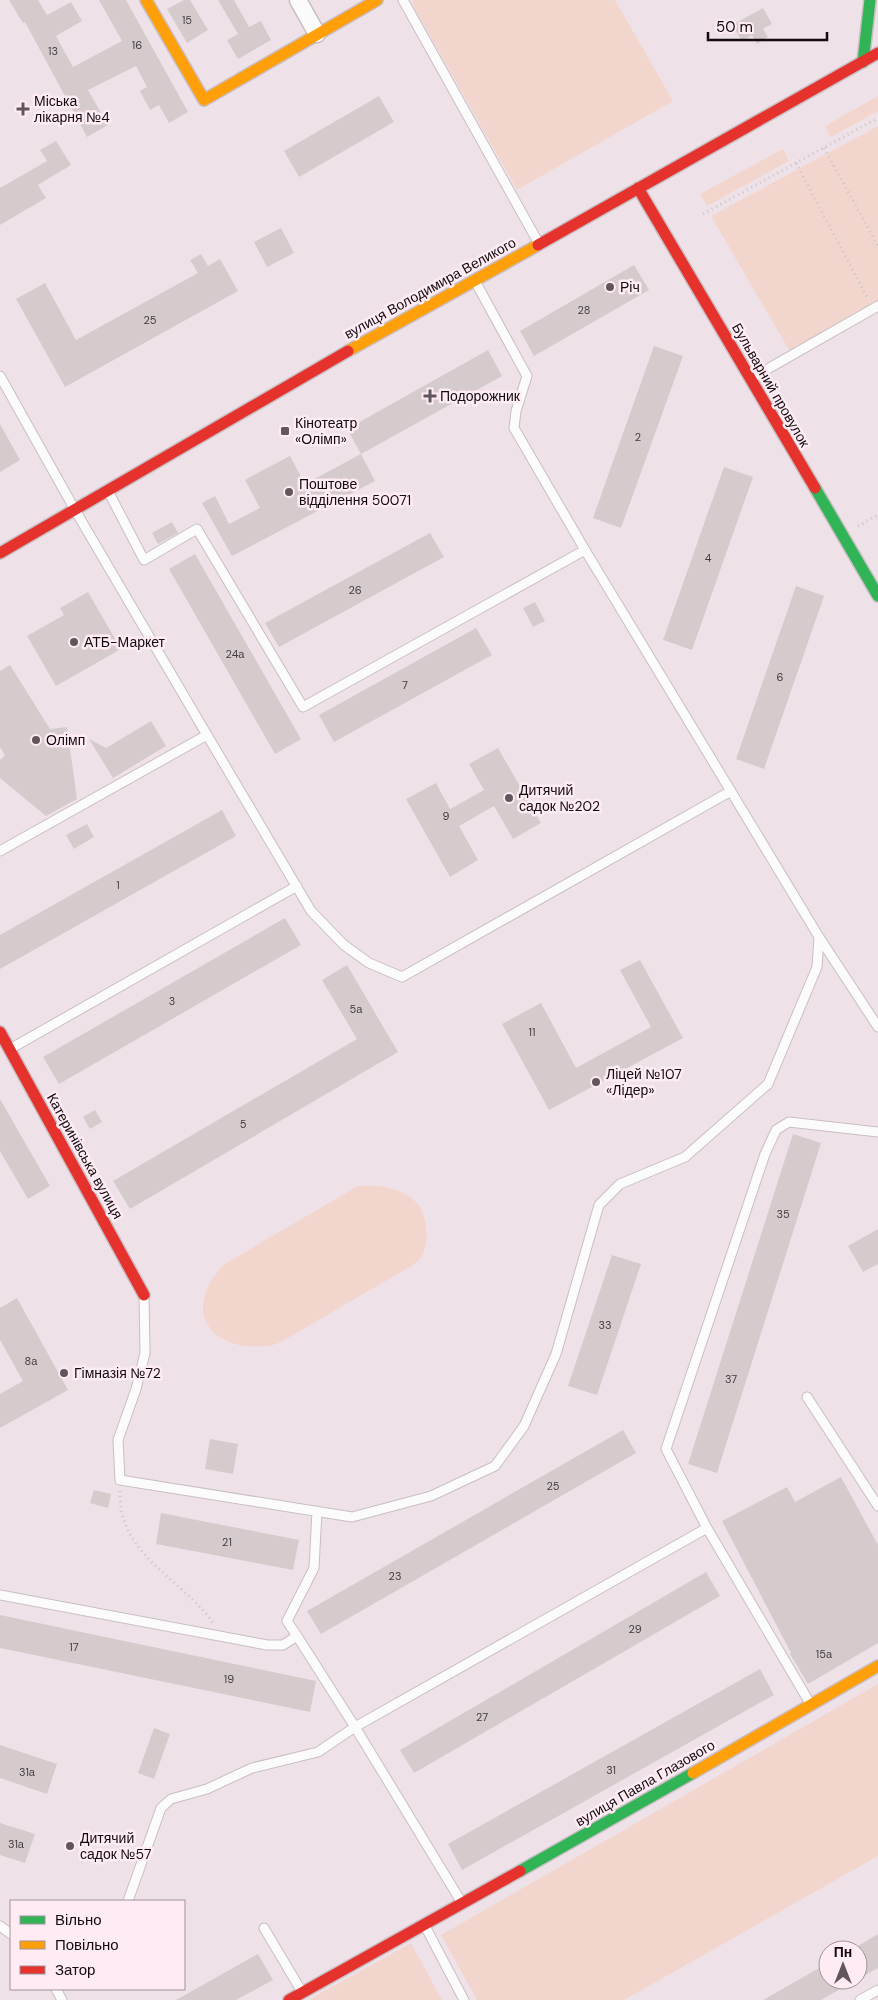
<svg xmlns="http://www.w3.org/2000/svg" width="878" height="2000" viewBox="0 0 878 2000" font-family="'DM Sans',sans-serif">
<rect width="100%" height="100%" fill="#eee2e8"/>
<path fill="#f2d6cd" d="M413 0H615L673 101 517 190 412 4Z
M878 96V111L831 137 825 126Z
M878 126V306L792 355 711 216Z
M783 149 789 161 707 206 700 194Z
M358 1186C369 1186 382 1185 393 1189 401 1191 410 1196 416 1202 428 1214 430 1244 421 1257 419 1260 415 1263 413 1265L279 1343C246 1355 192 1339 205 1295 208 1284 215 1275 223 1265Z
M878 1684V1856L624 2000H477L441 1935Z
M411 1943 442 2000H308Z"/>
<path fill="#d5cbcd" d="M9 0H38L47 15 71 2 82 21 56 36 73 67 122 41 99 0H126L188 112 169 123 159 105 150 110 140 91 147 87 136 66 88 90 108 125 87 137 25 22 23 23Z
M184 0H190L208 30 187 43 167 9Z
M218 0H234L249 27 261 21 271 40 238 59 227 40 238 34Z
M763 8 772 24 763 29 768 37 757 44 752 35 742 41 732 25Z
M379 96 394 122 299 177 284 151Z
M56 141 71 165 38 185 46 198 0 225V188L47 161 40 150Z
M281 228 294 253 267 267 254 242Z
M201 254 208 266 220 259 238 291 65 387 16 299 45 283 76 340 198 273 190 260Z
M634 265 649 290 534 356 520 331Z
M654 346 683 356 621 528 593 518Z
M488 350 502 376 361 454 347 429Z
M0 424 20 460 0 472Z
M361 454 375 481 232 556 202 503 215 496 229 524 260 508 245 480 261 471 290 456 305 484Z
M724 467 753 477 692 650 663 640Z
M172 522 178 533 158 544 152 533Z
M430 533 444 557 279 647 265 623Z
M195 554 301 739 275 754 169 569Z
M796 586 824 596 764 769 736 759Z
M88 592 121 649 56 686 27 636 64 615 60 608Z
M535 602 545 621 533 627 523 608Z
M476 628 492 655 334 742 319 715Z
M10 665 50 729 67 727 77 799 46 816 0 778V760L5 755 0 747V671Z
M151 721 166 746 113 778 89 739 106 748Z
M498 748 541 823 513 839 494 806 459 826 478 860 450 877 406 799 436 783 450 809 484 790 469 764Z
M222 810 236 836 0 969V935Z
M87 824 94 837 74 849 66 835Z
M285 918 301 945 59 1084 43 1057Z
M640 960 683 1038 549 1110 502 1024 541 1003 576 1068 651 1027 620 970Z
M347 965 398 1052 130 1209 113 1181 357 1039 322 980Z
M0 1099 50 1186 28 1199 0 1151Z
M95 1110 102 1122 90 1129 83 1117Z
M793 1134 821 1143 717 1473 688 1464Z
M878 1229V1264L863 1272 848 1246Z
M612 1255 641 1264 597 1395 568 1386Z
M17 1298 68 1390 0 1428V1394L23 1381 0 1340V1308Z
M623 1430 636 1453 321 1634 307 1611Z
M210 1439 238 1444 233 1474 205 1469Z
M841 1477 878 1545V1643L808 1684 790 1654 791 1653 722 1521 787 1487 795 1502Z
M94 1490 111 1494 108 1508 90 1503Z
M161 1513 299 1540 293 1570 156 1544Z
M706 1572 720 1596 414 1773 400 1750Z
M0 1615 316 1681 310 1712 0 1648Z
M760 1669 774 1695 462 1870 448 1844Z
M154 1728 170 1734 154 1779 138 1773Z
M0 1745 57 1764 47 1794 0 1778Z
M0 1823 35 1834 25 1863 0 1855Z
M878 1934V1968L858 1979V1946Z
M258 1954 273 1980 236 2000H176Z
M828 1963V1980H856L821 2000H763Z"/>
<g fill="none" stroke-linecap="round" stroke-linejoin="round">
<defs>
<path id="lane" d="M403 0 538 242
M0 376 75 510 207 735 0 851
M750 379 878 306
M108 491 144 560 197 529 303 707 585 550
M207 735 311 911 344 945 369 963 402 977 731 791
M819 937 878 1027
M10 1049 297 886
M144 1295 145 1353 136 1389 118 1440 120 1480 352 1517 431 1496 495 1466 524 1426 556 1354 599 1205 620 1184 685 1157 768 1084 817 967 819 937 585 550 514 428 516 411 527 376 476 283
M807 1397 878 1506
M707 1528 666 1449 765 1154 776 1130 789 1122 878 1132
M0 1595 267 1645H283L297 1636 287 1621 314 1568 317 1511
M297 1636 355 1727 462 1903
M128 1901 161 1808 171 1799 207 1789 252 1768 318 1752 355 1727 707 1528 811 1705
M0 1926 11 1934
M425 1926 464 2000
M264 1928 302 1992
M56 1989 62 2000
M860 2000 878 1990"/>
<path id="street" d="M298 0 317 34"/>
<path id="fast" d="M863 62 870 0
M815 488 878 596
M520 1871 693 1773"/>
<path id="slow" d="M146 0 204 100 377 0
M348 351 538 245
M693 1773 878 1666"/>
<path id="jam" d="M638 188 815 488
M538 245 878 53
M0 553 348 351
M0 1032 144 1295
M289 2000 520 1871"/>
</defs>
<use href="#lane" stroke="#c8bec3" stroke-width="11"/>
<use href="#street" stroke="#c8bec3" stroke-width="19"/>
<use href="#fast" stroke="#c8bec3" stroke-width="14"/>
<use href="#slow" stroke="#c8bec3" stroke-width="14"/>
<use href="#jam" stroke="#c8bec3" stroke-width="14"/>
<path stroke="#c9c5c6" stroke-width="3" stroke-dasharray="1 4" stroke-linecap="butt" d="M824 148 878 246
M796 163 868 299
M703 214 878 118
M858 526 878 515
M120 1491C118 1556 182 1578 214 1624"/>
<use href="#lane" stroke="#fcfbfc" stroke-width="9"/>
<use href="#street" stroke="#fcfbfc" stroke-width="16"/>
<use href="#fast" stroke="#30b455" stroke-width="11"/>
<use href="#slow" stroke="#ff9f0a" stroke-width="11"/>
<use href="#jam" stroke="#e5322d" stroke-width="11"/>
</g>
<g fill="#60565b" stroke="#feebf3" stroke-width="2">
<path d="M20.5 101.5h5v5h5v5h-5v5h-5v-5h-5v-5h5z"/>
<circle cx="610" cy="287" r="5"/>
<path d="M427.5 388.5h5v5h5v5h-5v5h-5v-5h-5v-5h5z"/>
<rect x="280" y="426" width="10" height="10" rx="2.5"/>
<circle cx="289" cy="492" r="5"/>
<circle cx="74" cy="642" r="5"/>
<circle cx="36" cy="740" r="5"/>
<circle cx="509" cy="798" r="5"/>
<circle cx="596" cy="1082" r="5"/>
<circle cx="64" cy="1373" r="5"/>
<circle cx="70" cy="1846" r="5"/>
</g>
<g text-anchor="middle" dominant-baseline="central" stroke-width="5" stroke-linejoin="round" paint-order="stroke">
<g font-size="11" fill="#443c40">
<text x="187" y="20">15</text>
<text x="137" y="45">16</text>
<text x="53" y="51">13</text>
<text x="584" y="310">28</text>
<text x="150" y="320">25</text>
<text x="638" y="437">2</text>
<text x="708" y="558">4</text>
<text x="355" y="590">26</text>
<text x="235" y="654">24а</text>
<text x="780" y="677">6</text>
<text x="405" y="685">7</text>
<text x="446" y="816">9</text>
<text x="118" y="885">1</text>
<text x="172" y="1001">3</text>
<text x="356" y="1009">5а</text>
<text x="532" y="1032">11</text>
<text x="243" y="1124">5</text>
<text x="783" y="1214">35</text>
<text x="605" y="1325">33</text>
<text x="31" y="1361">8а</text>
<text x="731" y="1379">37</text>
<text x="553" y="1486">25</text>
<text x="227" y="1542">21</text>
<text x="395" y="1576">23</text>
<text x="635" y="1629">29</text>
<text x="74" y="1647">17</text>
<text x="824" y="1654">15а</text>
<text x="229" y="1679">19</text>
<text x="482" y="1717">27</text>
<text x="611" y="1770">31</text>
<text x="27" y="1772">31а</text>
<text x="16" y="1844">31а</text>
</g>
<g font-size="14" fill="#130b0f" stroke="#feebf3" text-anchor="start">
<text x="34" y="101">Міська<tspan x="34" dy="16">лікарня №4</tspan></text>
<text x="620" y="287">Річ</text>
<text x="440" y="396">Подорожник</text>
<text x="295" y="423">Кінотеатр<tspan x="295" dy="16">«Олімп»</tspan></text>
<text x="299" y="484">Поштове<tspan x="299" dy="16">відділення 50071</tspan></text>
<text x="84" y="642">АТБ-Маркет</text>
<text x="46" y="740">Олімп</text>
<text x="519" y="790">Дитячий<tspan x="519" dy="16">садок №202</tspan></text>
<text x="606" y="1074">Ліцей №107<tspan x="606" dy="16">«Лідер»</tspan></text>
<text x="74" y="1373">Гімназія №72</text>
<text x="80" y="1838">Дитячий<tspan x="80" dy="16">садок №57</tspan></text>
</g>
<g font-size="14" fill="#130b0f" stroke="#feebf3">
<text transform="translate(430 288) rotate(-29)">вулиця Володимира Великого</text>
<text transform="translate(771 385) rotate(60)">Бульварний провулок</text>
<text transform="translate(85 1156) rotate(61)">Катеринівська вулиця</text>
<text transform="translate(645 1783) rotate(-30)">вулиця Павла Глазового</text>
</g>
</g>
<rect x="10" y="1900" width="175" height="90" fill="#feebf3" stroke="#a09198"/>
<rect x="20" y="1916" width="25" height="8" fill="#30b455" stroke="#a09198"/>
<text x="55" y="1925" font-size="15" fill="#130b0f">Вільно</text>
<rect x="20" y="1941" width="25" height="8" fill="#ff9f0a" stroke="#a09198"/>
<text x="55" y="1950" font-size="15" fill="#130b0f">Повільно</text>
<rect x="20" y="1966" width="25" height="8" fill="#e5322d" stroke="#a09198"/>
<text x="55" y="1975" font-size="15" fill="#130b0f">Затор</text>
<g transform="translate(843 1965)"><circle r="24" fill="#feebf3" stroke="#a09198"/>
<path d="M0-4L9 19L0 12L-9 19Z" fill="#60565b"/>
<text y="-8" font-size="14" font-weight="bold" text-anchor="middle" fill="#130b0f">Пн</text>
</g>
<path d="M708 32v8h119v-8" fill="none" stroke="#130b0f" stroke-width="2.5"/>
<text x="716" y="32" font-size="15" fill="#130b0f" stroke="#feebf3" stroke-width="4" paint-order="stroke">50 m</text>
</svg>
